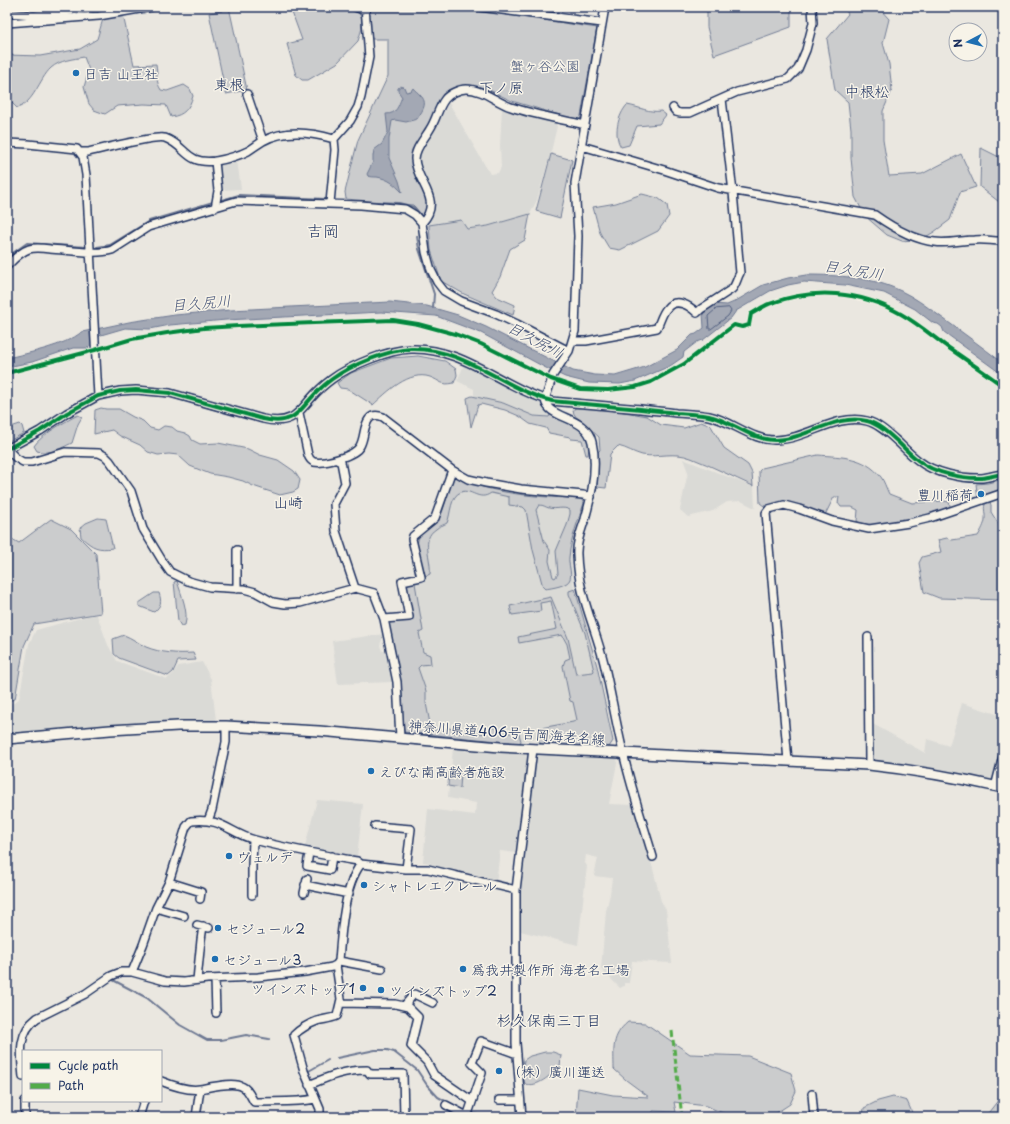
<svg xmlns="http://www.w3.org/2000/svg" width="1010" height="1124" viewBox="0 0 1010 1124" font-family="'Playpen Sans','Klee One',sans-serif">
<rect width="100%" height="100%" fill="#eae7e0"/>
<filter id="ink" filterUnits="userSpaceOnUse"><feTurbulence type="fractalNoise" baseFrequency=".025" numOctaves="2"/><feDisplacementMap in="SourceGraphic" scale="8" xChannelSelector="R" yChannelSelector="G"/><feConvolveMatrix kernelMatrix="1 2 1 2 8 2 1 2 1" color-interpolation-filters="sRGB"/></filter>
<g filter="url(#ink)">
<path fill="#dadad6" d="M449 103 490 174 498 173 501 167 500 146 502 107 553 118 557 126 550 156 537 200 530 214 488 226 466 229 461 220 429 225 435 210V203L418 162 419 152 435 129Z
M237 160 241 189 223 190 219 163 229 162Z
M464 365 513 390 537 400 551 413 550 415 544 417 534 416 503 403 474 398V389L457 381Z
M683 459 754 487 755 508 741 501 727 502 713 511 688 517 680 510 688 472Z
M455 474 582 497 585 500 572 545 571 559 574 587 580 609 597 666 613 741 609 747 538 744 536 739 526 740 520 743 404 732 401 681 386 624 411 619 404 585 423 579 414 539 437 519 451 477Z
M91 615H97L108 645 117 661 167 679 173 674 178 666 202 662 211 679 216 720 135 723 7 734V704L14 703 19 699 29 644 36 630Z
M384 634 380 645 382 651H387L389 654 393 682 338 684 332 641Z
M962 703 1003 716V749L994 783 873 761 871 723 925 753 927 739 949 746Z
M453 747 464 749 465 751 475 752 478 750 526 753 528 756 517 853 500 851 496 883 430 868V863L423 862 428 809 475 815 476 803 448 798 449 786 460 787 461 773 451 771Z
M538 754 618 758 609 804 634 805 653 869 661 901 666 910 672 963 632 961 629 983H624V986L620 988 601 969 606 911 610 894 612 878 594 876 598 858 586 855 585 863 587 866 578 945 520 931 518 928V890L535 756Z
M317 800 363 804 357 857 306 848 305 846Z"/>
<path fill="#cbcccd" stroke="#737e96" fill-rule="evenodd" d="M222 7H229L247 90 226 94 209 13 222 11Z
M290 7H341L350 9 357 11 362 18V28L358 41 337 63 308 80H302L296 75 287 44 302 40Z
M368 7H455L597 28 580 121 512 101 485 88 465 85 448 90 437 104 429 125 412 150 413 167 426 199 427 208 422 216 413 205 346 199 345 192 358 140 388 76V39H370Z
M707 7H791V27L714 55 707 27Z
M844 7H878L889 19 883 43 889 64 892 90 883 111V140L889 176 922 174 961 154 976 187 960 192 950 220 934 232 922 239 902 241 887 235 865 216 855 197 851 158V129L848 102 835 90 827 39 848 14Z
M123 15 134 65 156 64C158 75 155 80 161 90L167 91 184 85 190 89 193 96C189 109 184 115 171 117L166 105 144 104 117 106 105 114 94 110 89 104 84 87 89 70 84 57C73 59 60 60 51 68 39 79 34 103 17 108L12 103 7 100V55L40 56 80 49 97 39 103 19Z
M627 105C639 107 650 113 661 111L666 115 659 124 637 126 629 145 621 147C613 135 618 115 627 105Z
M981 148 1003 159V205L980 187Z
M551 154 572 160 560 218 536 211Z
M642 194 658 198 667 205 669 216 658 231 620 250 609 248 600 233 593 207 616 203Z
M530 214 525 240 510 249 500 277 492 291 497 297 515 305 513 315 464 294 441 281 431 250 429 225 461 220 467 229 488 226Z
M418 356 445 361 456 369 457 375 454 383C441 386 441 381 430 377 409 370 387 392 373 405L348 389 340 388 337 383 351 373 391 358Z
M472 396 503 403 534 416 549 417 551 413 582 429 590 441 588 455H586L582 440 571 439 570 437 549 433 546 428 530 424 519 416 505 410 481 404 478 405 471 427 467 398Z
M596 407 647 416 661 425 684 428 701 422 711 426 724 448 748 465 752 473 753 486C733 477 712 466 691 458 673 451 659 458 642 455 634 453 627 448 618 446L610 454 606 488 597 487 598 452 600 450 599 437C595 434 593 431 589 427 584 422 575 419 573 411L575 408Z
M101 408 106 409H119L133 417 143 421 150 428 158 430 164 426 172 427 177 431 185 433 190 436 192 440 200 444 218 443 248 449 260 455 278 460 294 471 300 480 298 489 293 492 280 495 253 486 243 481 228 477 210 474 190 466 178 455 169 454 158 455 148 452 140 445 120 436 112 430 94 434 95 410Z
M78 415 82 417 78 424 72 443C61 448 50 455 37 451L34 446C41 435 66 421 78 415Z
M20 424 22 426 24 433 7 442V431L11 427Z
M818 455C842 457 864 456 881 477 884 481 886 488 889 494L912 503 943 501 949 502 951 509 895 527 867 528 857 521 858 510 852 507H841L838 503 839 497H834L825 515C812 512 796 506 784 506 776 505 767 510 760 503L759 471 762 468Z
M456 476C486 494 544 498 579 498L582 500 584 503C578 521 571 538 569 557 568 564 572 572 570 579 568 586 551 588 545 589L543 587 533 550 526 510 523 507 509 505V497L491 493C479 502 471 488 461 492 450 496 451 514 447 523 444 525 439 526 436 529 420 539 432 559 430 574L426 576C419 566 413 544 421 534 426 529 434 526 438 520 444 512 449 489 452 478ZM539 505C544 505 545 507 549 508 556 510 563 506 570 510V514L567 525 556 551 558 574 555 578 553 577 549 561 550 550 544 541 536 510Z
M1003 479V490L978 500 976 484 988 483Z
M989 500 991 505V512L999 525 1003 543V600L939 598 924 592 919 563 922 557 941 552 938 540 947 538 952 540 978 536C981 531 985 524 985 519 986 512 981 505 989 500Z
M98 518 106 519 113 548C98 550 93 548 81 537L80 528 86 523Z
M51 519 71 529 96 554 101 613 34 624 24 646 15 699 7 701V533L10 538 19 543Z
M177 581C181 594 189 612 185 625L181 626 178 621 174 582Z
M412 581 415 583 423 631 419 633 423 652 430 655 431 664 421 665 418 668 426 691V703L431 729 434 730 450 728 456 734C462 733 469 731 474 732 480 733 484 736 489 729L496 727 501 734 517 732 519 734 521 741 520 743 404 732 401 681 386 624 389 621 411 619 406 583Z
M575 589 597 666 613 741 609 747 541 744 537 738 541 728 573 722 577 720 573 702 570 701 563 666 565 660 570 658 567 644 562 635 519 643 518 637 557 629 551 601 540 603 541 611 512 615 510 606 551 597 568 638 576 674 593 672 594 671 585 633 569 594V591Z
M154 593H159C162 602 161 606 154 612L139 606V603Z
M124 635C132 638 138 643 146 647 161 653 177 654 193 653L196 660 178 661 173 672 168 676 119 658 114 654 113 639Z
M449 771 461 773 460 788 448 786Z
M628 1022 645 1023 690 1054 748 1056 791 1073 796 1091 790 1104 770 1117H733L706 1106 674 1102 676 1112 653 1111 652 1117H576L578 1088 613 1095 649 1097 626 1080 614 1069C614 1049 611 1036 628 1022Z
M545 1052H553L561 1055 560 1067C550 1075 538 1088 525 1084L522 1073 524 1060 530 1056Z
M1003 1094V1117H985Z
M893 1097 907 1101 914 1117H863L864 1108 878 1101Z"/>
<path fill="#a3a8b4" stroke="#6d7892" d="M401 86 404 87 406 92 411 91 413 88C415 91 418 92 420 95 429 103 422 111 417 119L406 122 395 120 392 121 389 139V158L399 181 402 192C394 184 389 179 377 177 374 177 371 177 368 176L367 174 373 162V156L374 150 382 144 388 132 386 114C397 114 398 106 402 97L398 91V88Z
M806 275C838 275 872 277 901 291 914 297 926 306 937 314 959 330 981 346 1003 363V375L944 332 942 327 938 324 933 323 915 309 884 293 845 285 804 282 788 285 770 291 736 311 731 318 703 340 697 342 684 352 683 357 670 366 635 381 620 384 589 383 565 377 546 368 481 333 436 316 381 312 226 320 170 325 150 329 125 328 101 335 88 348H73L32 362 7 367V358C29 353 64 346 82 332L129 322 175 315 231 310 390 302 427 306 458 315 486 327 573 371 595 375 615 376 645 367 677 350 692 335 696 334 704 328 703 314 714 304 727 305 734 302 763 285 788 278Z"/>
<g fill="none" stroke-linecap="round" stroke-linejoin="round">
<path stroke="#515f80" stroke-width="1" d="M729 308 731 311 728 316 711 329H709L708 316 716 309Z"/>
<path stroke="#6d7892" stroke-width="2" d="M334 200 399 203 414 207 420 214
M218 201 239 195 326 199
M417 236 419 249 434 294 433 308
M97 247 110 245 149 221 213 202
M7 257 27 243 86 247
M113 980 147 998 180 1025 207 1040H221L246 1035 269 1039
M337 1058 375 1050H387L394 1052 417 1070 427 1085 438 1097 449 1103
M307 1072 328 1060
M458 1108 463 1110
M472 1113 484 1117
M494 1117C500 1114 510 1113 517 1115"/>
<defs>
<path id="minor" d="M355 7 366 11
M479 7 602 23
M605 7 575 183 578 236 575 331 569 351 553 375 545 400C548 420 586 415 592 442 598 467 592 495 585 519 581 531 576 543 577 555 578 594 595 626 604 663 611 693 616 723 623 752 631 788 643 823 653 857
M7 13 34 15 107 7
M7 23 99 16 151 7
M247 94 263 141
M673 108 676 112 680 113H690L737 92 788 79 798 69 806 50 813 23 812 7
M7 143 28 144 77 149 83 157 86 175 98 396
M582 146 664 170 718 188 875 215C892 227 914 240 935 242 948 244 962 240 975 240 984 239 992 241 1000 241L1003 243
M80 152H88C101 149 156 135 165 138 187 146 185 165 216 161 227 159 238 156 248 151 253 148 258 144 263 141 285 129 310 132 334 139
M215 161 218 191 215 208
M330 203 335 150 334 139 350 121 358 107 361 97 369 57 365 7
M422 223C444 199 416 183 415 159 415 148 425 138 430 129 436 120 438 108 445 99 449 94 459 89 466 89 483 89 496 102 511 107 535 115 560 119 585 125
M7 266C13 260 20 252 29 249 35 247 43 248 50 249 68 250 96 255 112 250L148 227 236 201 361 205 405 209 415 215 422 223 426 252 431 270 437 282 444 291 461 301 496 314 517 324 569 351
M573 341H586L657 328C660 322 662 313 667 308 676 297 690 306 697 313L701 309 732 289C736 285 737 278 740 273L733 192 722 99
M299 413 308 455C309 458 311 461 314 462 325 464 355 456 360 446 365 437 363 427 369 419 373 414 378 415 383 417L452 470 468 479 486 483 521 489 583 495 591 497
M7 449 40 431 67 413 98 396 120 391 136 390 170 393 263 419C297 427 300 407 320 389 324 385 328 382 332 379 351 365 388 350 411 349 464 347 504 389 552 401 594 405 635 408 676 413 687 414 698 414 709 416 732 421 753 441 776 440 807 439 836 413 867 421 879 424 890 435 899 443 905 449 912 456 919 461 934 473 963 479 982 478 989 477 996 475 1003 474
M7 449 16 458 23 462H32L65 452 99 453 105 456 110 461 131 491 143 529 163 562 170 572 188 581 210 587 244 589 255 592 273 602 285 604 300 603 355 588 374 593 384 619 397 682 400 738
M337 460 341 462 345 483 334 504 336 531 355 588
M237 589V550
M384 619 409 617 402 581 421 577 412 539 413 536 435 518 452 470
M868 637 869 765
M788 761 766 513 769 509 784 505 799 509 832 521 869 529 909 523 930 518 1003 493
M995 787 1003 756
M208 821 212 810 226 742V726
M375 826 411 829 406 869
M309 852 307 866 330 870 332 856
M169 882 201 892 200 899
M305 885 349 894
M304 893 307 879
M252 895V865L253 840
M156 908 184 916
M197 925 209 928
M339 961 382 969
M132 972 143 945 156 908 169 882 186 827 191 821C222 817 229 833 255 840 288 849 323 855 357 861L361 864 406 869H428L516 890
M215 979 216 1013
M197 980 201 940 203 926
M340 1003 395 1004 408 1007 418 1017 411 1046 427 1062 434 1075 472 1101
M404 1006 414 994 433 1003
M23 1077C21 1055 17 1033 37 1018L85 994 111 976 121 972H132L165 981 184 982 207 979 258 977 305 972 332 967 336 965 339 961C341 934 344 885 361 864
M161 1081C171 1085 189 1091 200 1089 211 1087 234 1081 243 1087 248 1089 251 1097 254 1102 274 1101 295 1103 315 1099
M309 1085C330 1076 344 1070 367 1070L370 1074H403L404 1117
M812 1094 814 1117
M499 1100H520
M25 1101V1117
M446 1105 467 1116
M139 1117 144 1101
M196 1117 200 1089
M320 1117V1109L304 1071 294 1035C300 1029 309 1024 317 1021 324 1019 330 1019 337 1016L341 999 336 965
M467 1117 482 1073 472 1063 481 1041 517 1054
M522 1117 516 1043V890L533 749"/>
<path id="major" d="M7 739 110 730 178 726H226L319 731 500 747 869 765C915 770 959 778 1003 788"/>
</defs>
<use href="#minor" stroke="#1b2f5e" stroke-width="10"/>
<use href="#major" stroke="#1b2f5e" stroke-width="12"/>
<use href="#minor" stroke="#f7f3e8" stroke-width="7"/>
<use href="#major" stroke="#f7f3e8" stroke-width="9"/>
<path stroke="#52ab49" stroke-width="3" stroke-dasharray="6 3" stroke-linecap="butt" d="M672 1031 682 1117"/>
<defs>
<path id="cycleway" d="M7 373 95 350 132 339 167 333 204 328 238 326 393 320 418 324 455 334 481 344 551 379 580 389 608 390 635 387 651 382 684 364 734 325 742 327 749 325 751 314C757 311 763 306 769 304 814 287 860 291 901 314 917 323 931 335 946 346 965 359 984 372 1003 386
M7 449 40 431 67 413 98 396 120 391 136 390 170 393 263 419C297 427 300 407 320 389 324 385 328 382 332 379 351 365 388 350 411 349 464 347 504 389 552 401 594 405 635 408 676 413 687 414 698 414 709 416 732 421 753 441 776 440 807 439 836 413 867 421 879 424 890 435 899 443 905 449 912 456 919 461 934 473 963 479 982 478 989 477 996 475 1003 474"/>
</defs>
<use href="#cycleway" stroke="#f7f3e8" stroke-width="6"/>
<use href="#cycleway" stroke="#00873e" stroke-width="4"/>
</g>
</g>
<g fill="#1f6fb2" stroke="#f7f3e8" stroke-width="1.5">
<circle cx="76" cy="73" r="4"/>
<circle cx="981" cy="494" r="4"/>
<circle cx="371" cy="771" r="4"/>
<circle cx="229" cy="856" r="4"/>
<circle cx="364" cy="885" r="4"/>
<circle cx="218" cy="928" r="4"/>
<circle cx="215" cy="959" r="4"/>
<circle cx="463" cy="969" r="4"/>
<circle cx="363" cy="988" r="4"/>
<circle cx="381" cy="990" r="4"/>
<circle cx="499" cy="1071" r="4"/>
</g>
<g text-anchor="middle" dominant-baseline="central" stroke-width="3" stroke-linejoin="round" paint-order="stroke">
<g font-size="14" fill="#47567a" stroke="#f7f3e8">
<text x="545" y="65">蟹ヶ谷公園</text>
</g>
<g font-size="14" fill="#1b2f5e" stroke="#f7f3e8" text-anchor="start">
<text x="84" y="73">日吉 山王社</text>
<text x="973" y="494" text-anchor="end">豊川稲荷</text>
<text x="379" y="771">えびな南高齢者施設</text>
<text x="237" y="856">ヴェルデ</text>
<text x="372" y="885">シャトレエクレール</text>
<text x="226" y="928">セジュール2</text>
<text x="223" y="959">セジュール3</text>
<text x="471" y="969">爲我井製作所 海老名工場</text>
<text x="355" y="988" text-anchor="end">ツインズトップ1</text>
<text x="389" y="990">ツインズトップ2</text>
<text x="507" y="1071">（株）廣川運送</text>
</g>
<g font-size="14" fill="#1b2f5e" stroke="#f7f3e8">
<text transform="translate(507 732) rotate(4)">神奈川県道406号吉岡海老名線</text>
</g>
<g font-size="15" fill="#1b2f5e" stroke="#f7f3e8">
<text x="229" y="83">東根</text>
<text x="501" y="86">下ノ原</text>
<text x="867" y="90">中根松</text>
<text x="288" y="501">山崎</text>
<text x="549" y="1019">杉久保南三丁目</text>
</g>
<g font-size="15" font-style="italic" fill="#445378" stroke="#f7f3e8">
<text transform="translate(854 269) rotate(9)">目久尻川</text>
<text transform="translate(201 302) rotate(-5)">目久尻川</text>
<text transform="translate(536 339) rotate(28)">目久尻川</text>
</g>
<g font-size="16" fill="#1b2f5e" stroke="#f7f3e8">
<text x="323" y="230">吉岡</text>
</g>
</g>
<rect width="1010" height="1124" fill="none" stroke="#f7f3e8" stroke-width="24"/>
<rect x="12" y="12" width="986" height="1100" fill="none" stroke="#1b2f5e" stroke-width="1.5" filter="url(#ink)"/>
<rect x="22" y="1050" width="140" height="52" fill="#f7f3e8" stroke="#9fa5b1"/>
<rect x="30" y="1063" width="20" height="6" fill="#00873e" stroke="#9fa5b1"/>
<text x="58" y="1070" font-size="12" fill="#1b2f5e">Cycle path</text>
<rect x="30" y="1083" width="20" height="6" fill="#52ab49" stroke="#9fa5b1"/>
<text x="58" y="1090" font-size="12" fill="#1b2f5e">Path</text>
<g transform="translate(968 42) rotate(263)"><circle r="19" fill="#f7f3e8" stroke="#9fa5b1"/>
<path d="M0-3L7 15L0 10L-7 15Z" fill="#1f6fb2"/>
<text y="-6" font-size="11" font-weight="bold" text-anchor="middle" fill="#1b2f5e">N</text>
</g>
</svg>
